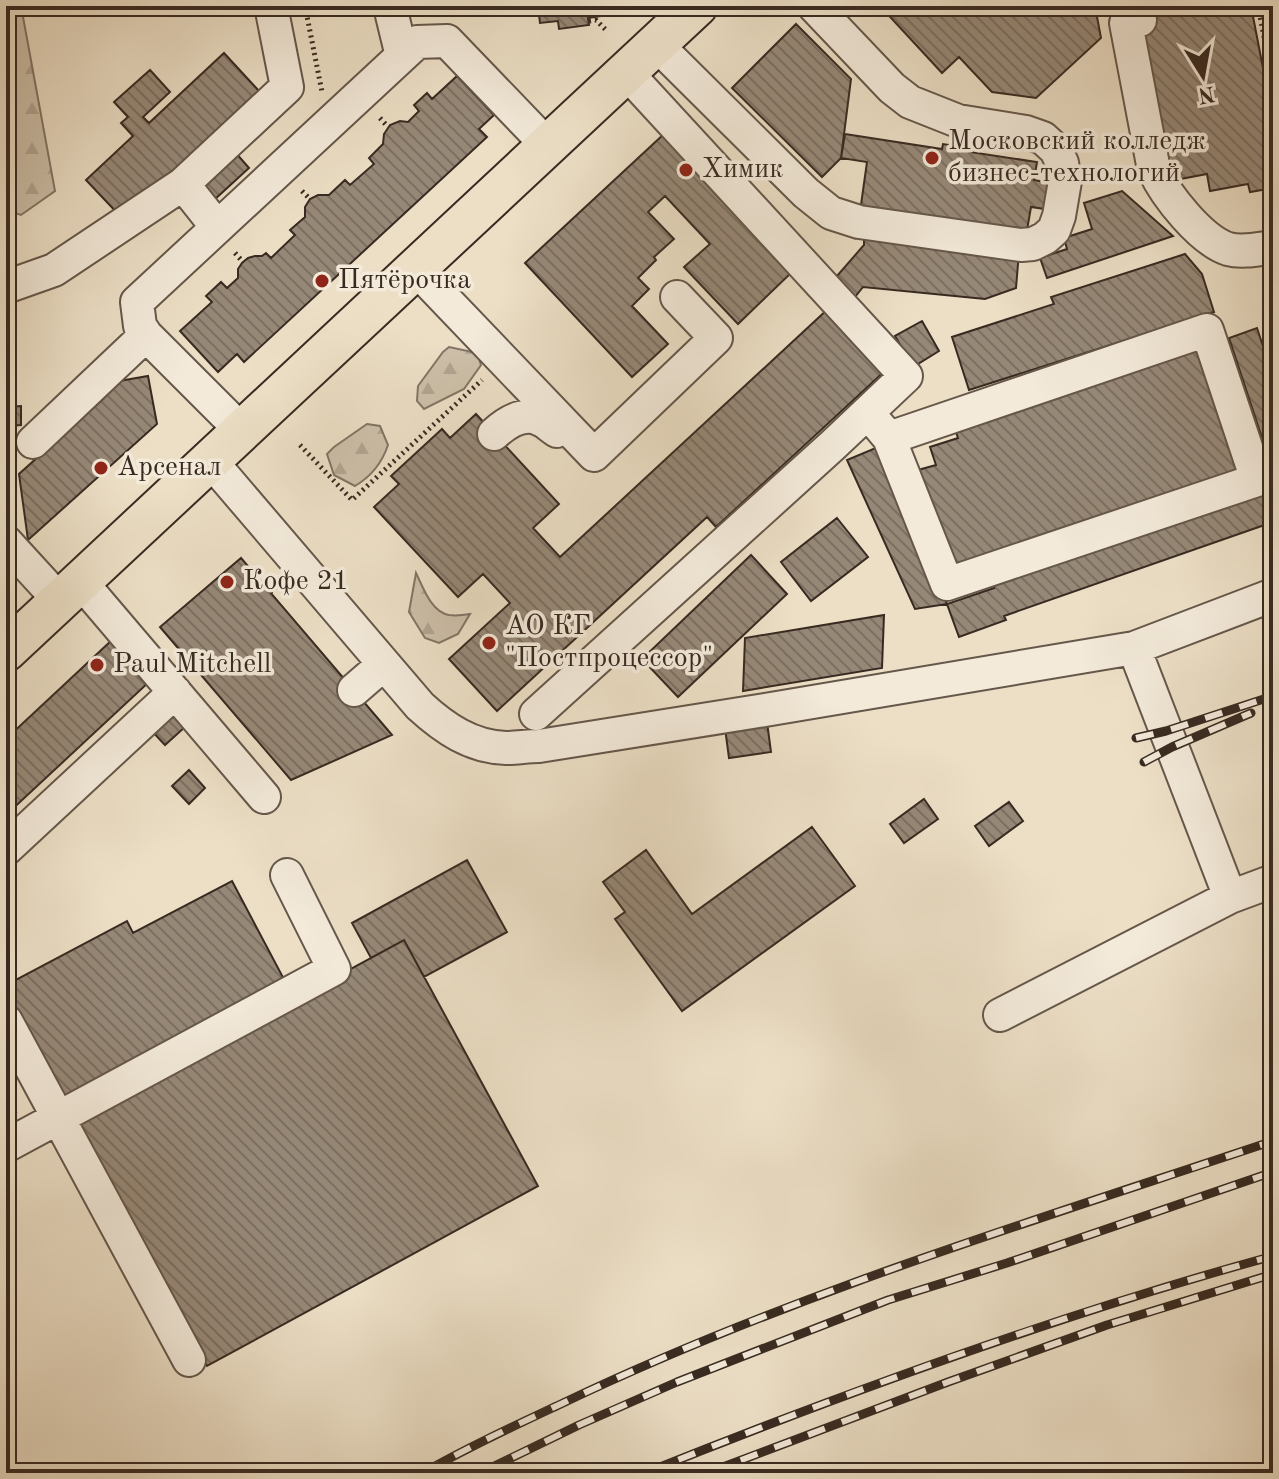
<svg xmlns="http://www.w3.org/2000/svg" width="1279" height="1479" viewBox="0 0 1279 1479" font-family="'Old Standard TT',serif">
<defs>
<pattern id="forest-firs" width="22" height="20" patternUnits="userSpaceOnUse" patternTransform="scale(2)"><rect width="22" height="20" fill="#cdc0aa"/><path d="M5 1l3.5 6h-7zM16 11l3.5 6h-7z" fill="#b1a592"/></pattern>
<pattern id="building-back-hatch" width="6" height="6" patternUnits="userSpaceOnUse" patternTransform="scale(2)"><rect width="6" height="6" fill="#968877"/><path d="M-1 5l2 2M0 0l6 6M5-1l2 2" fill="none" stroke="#7b6f61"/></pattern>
</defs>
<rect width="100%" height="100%" fill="#ecdfc6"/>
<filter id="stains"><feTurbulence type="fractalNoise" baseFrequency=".0025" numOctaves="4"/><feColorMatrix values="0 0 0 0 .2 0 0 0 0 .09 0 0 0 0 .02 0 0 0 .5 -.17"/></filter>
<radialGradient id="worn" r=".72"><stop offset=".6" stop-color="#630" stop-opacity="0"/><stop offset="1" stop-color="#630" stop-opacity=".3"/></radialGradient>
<path fill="url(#forest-firs)" stroke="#827566" stroke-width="2" d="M6 6H21L55 191 21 215 6 210Z
M449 347 477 353 481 365 464 389 424 409 417 401 418 386 443 352Z
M367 424 380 426 388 445C382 463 372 476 355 486L334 475 327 454 334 447Z
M416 573C423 587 431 612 449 615 456 616 464 615 470 614L458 634 439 643 425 638 409 612Z"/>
<path fill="url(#building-back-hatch)" stroke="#382a21" stroke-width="2" d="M538 6H607L608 15 588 18 589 25 559 29 558 21 540 23Z
M880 6H1095L1101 38 1036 98 992 92 959 57 942 73Z
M1137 6H1251L1273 120V188L1250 192 1248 184 1210 191 1207 174 1170 181Z
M796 24 851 79 841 158 822 177 732 88Z
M224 53 259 91 122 218 86 180 133 136 121 123 128 117 114 102 150 70 170 92 143 117 149 123Z
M457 76 494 115 479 129 487 137 244 362 237 354 218 372 180 331 212 302 206 296 221 282 227 288 238 278V269L242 263 248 258 255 256H262L266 253 271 258 295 235 290 230 305 217V207L310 199 318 195H329L345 180 350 185 374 164 369 158 383 144 384 134 390 125 400 121 408 122 419 111 414 105 427 93 432 99Z
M664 134 793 271 738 324 684 267 710 244 665 196 648 212 674 239 654 257 656 260 638 278 649 289 632 306 668 344 632 377 525 263Z
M845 134 942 149 943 144 971 148 970 152 1037 162 1034 180 1049 183 1045 209 1031 207 1026 236 860 212 867 162 841 158Z
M235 152 249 168 214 200 200 185Z
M1122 191 1173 236 1047 278 1040 258 1067 249 1064 238 1092 229 1084 203Z
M864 238 1019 252 1016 288 985 299 863 287 851 302 830 284 864 245Z
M1185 254 1202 274 1214 312 969 390 952 337 1054 304 1051 297Z
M829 308 887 369 716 527 707 517 497 711 449 659 510 603 483 574 458 597 374 507 399 484 391 476 442 429 450 438 476 414 559 504 533 528 560 557Z
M922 321 939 351 913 367 895 336Z
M1257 328 1273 377V454L1268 456 1229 338Z
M1198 347 1240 472 951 569 918 470 936 465 930 447 958 438 955 429Z
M148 376 157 424 28 540 19 474 104 398 102 384Z
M21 406V425L8 426 7 407Z
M878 447 947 604 915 609 847 460Z
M1273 487V522L1004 616 1006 620 959 637 947 604 994 588 993 585Z
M837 518 868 557 811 601 781 562Z
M751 555 787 594 678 697 642 659Z
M241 558 392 735 291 780 160 627Z
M884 615 882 668 743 691 745 638Z
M112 640 150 681 6 815V739Z
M170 710 185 727 165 745 150 729Z
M767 722 771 752 729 758 725 728Z
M189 770 205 788 189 804 172 786Z
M924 799 938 819 904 843 890 824Z
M1009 802 1023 821 989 846 975 826Z
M812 827 855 886 682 1011 615 919 625 912 603 882 646 850 692 914Z
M467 860 507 932 424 977 404 940 371 958 352 923Z
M232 881 287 985 62 1103 6 997V985L127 921 133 933Z
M404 940 538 1186 207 1366 72 1120Z
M6 1094 16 1112 6 1117Z"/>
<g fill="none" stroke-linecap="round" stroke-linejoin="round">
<defs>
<path id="minor" d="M392 15 400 48 404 53
M1140 20 1126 23 1154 170C1166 196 1201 240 1228 249 1243 253 1258 249 1273 247
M656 44 806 193 831 213 859 222 1021 245 1033 244 1045 238 1054 230 1059 216 1065 181 1062 163 1056 150 1043 138 1026 132 958 121 910 102 892 88 814 6
M183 184 217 227
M415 268 594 455 716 338 677 297
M6 287 54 270 183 184 287 87 271 6
M868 413 889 438 947 584 1257 480 1207 330 889 438
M242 431 146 335 140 326 137 302 417 42 447 41 547 145
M494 434C506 423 524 411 541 420 546 422 552 428 557 431L562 426
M33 442 146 335
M210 460 420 706C444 728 471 747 506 748 517 748 528 746 539 746L765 710 1134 648 1273 595
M6 542 60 601
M81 582 264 797
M1134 648 1230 897
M354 690 384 664
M536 714 833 445 906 376 626 72
M6 849 175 692
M1000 1015 1230 897 1273 881
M6 1021 189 1360
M6 1146 334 969 287 875"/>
<path id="major" d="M6 651 697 6"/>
</defs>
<use href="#minor" stroke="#65574a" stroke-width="36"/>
<use href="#major" stroke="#382a21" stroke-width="44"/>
<path stroke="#382a21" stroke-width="5" stroke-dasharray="2 4" stroke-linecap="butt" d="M305 6 322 92
M1258 6 1273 82
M453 12 467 6
M589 21 596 20 607 31
M380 118 388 127
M302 191 310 199
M235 253 243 262
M300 445 352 500 482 380
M270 592 278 585"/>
<use href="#minor" stroke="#f3eada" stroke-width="32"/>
<use href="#major" stroke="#ecdfc6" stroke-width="40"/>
<defs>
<path id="rail" d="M1136 738 1166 731 1273 696
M1144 762 1172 747 1251 713
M423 1473C468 1447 516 1425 563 1403 791 1294 1034 1221 1273 1141
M480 1473 579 1425 677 1382 888 1300 1007 1263 1273 1172
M645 1473C850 1391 1061 1314 1273 1256
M707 1473 948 1382 1107 1325 1273 1274"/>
</defs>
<use href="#rail" stroke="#382a21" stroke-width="9"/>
<use href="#rail" stroke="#f3eada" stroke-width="6" stroke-dasharray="18" stroke-linecap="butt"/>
</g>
<g fill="#8f2418" stroke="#f3eada" stroke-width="3">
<circle cx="932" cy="158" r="8"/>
<circle cx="686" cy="170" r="8"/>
<circle cx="322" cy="281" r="8"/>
<circle cx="101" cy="468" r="8"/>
<circle cx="227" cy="582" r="8"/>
<circle cx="489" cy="643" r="8"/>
<circle cx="97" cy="665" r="8"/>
</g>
<g text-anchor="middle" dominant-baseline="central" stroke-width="7" stroke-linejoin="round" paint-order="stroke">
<g font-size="28" fill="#382a21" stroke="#f3eada" text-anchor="start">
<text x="948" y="142">Московский колледж<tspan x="948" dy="32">бизнес-технологий</tspan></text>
<text x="702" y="170">Химик</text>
<text x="338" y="281">Пятёрочка</text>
<text x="117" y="468">Арсенал</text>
<text x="243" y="582">Кофе 21</text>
<text x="505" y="627">АО КГ<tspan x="505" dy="32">"Постпроцессор"</tspan></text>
<text x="113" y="665">Paul Mitchell</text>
</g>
</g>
<rect width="1279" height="1479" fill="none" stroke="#ecdfc6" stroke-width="32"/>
<rect x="8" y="8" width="1263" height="1463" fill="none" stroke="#382a21" stroke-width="4"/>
<rect x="16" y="16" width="1247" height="1447" fill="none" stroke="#382a21" stroke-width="2"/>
<g transform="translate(1203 76) rotate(169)" stroke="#f3eada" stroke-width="6" paint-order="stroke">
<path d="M0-6L14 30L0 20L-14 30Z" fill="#382a21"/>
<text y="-12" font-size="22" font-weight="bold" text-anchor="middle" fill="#382a21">N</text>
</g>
<rect width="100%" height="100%" filter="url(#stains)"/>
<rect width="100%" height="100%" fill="url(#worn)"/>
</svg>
